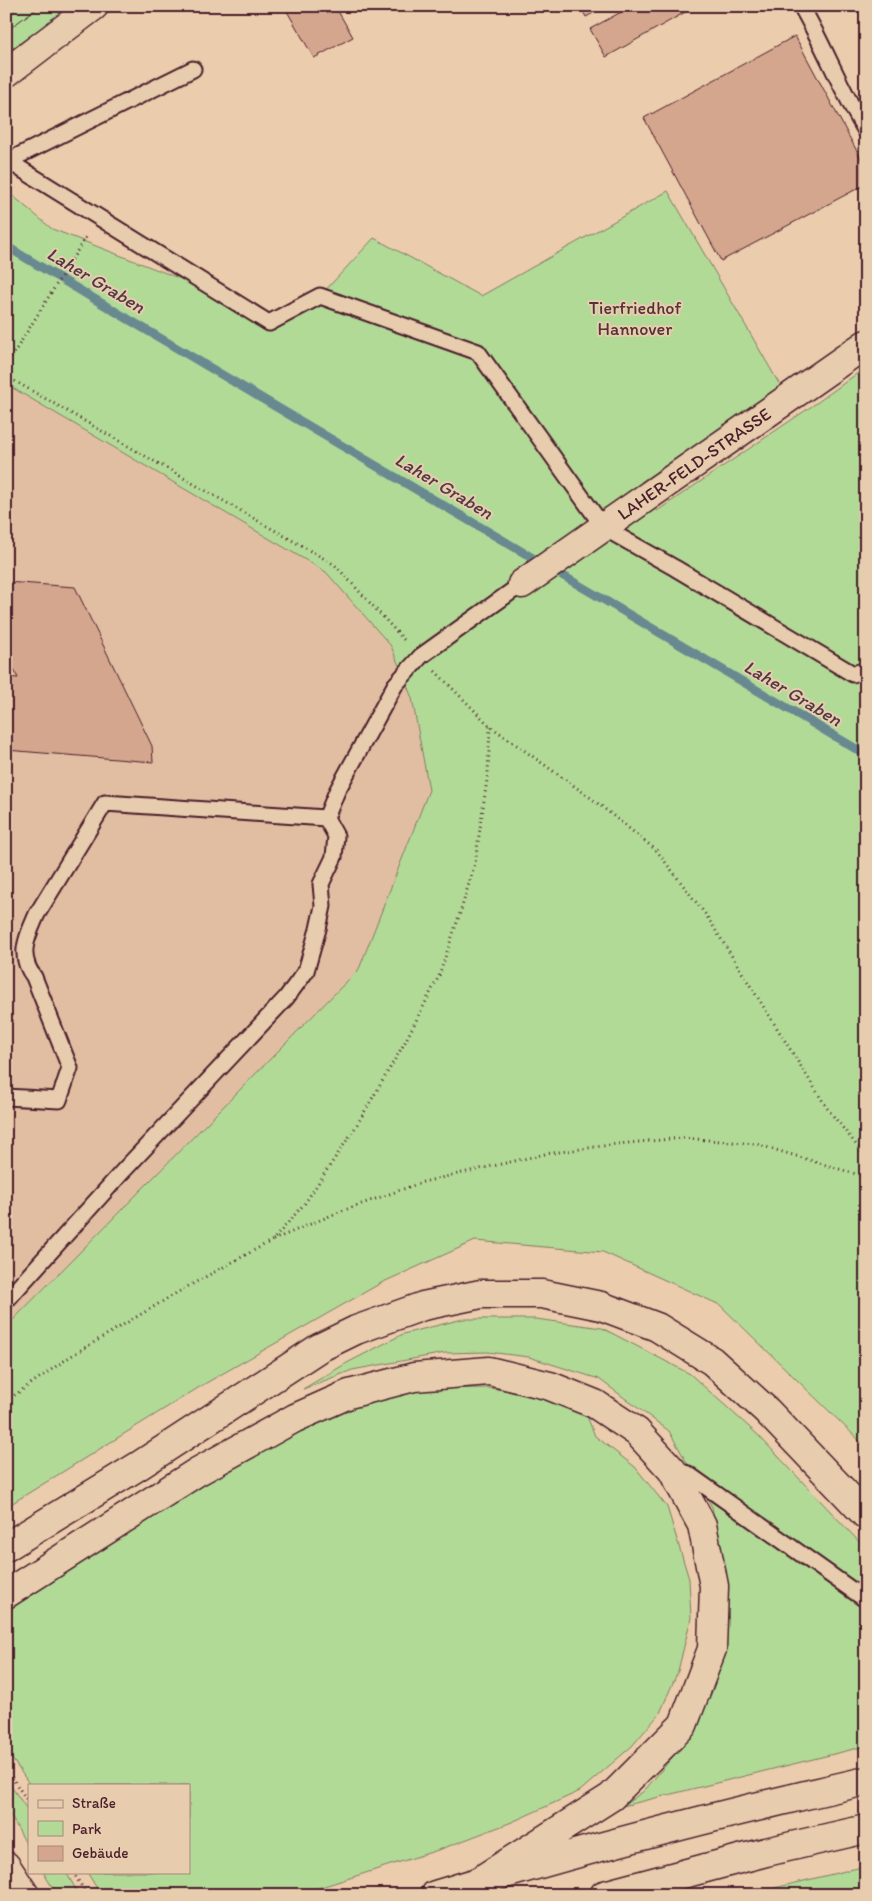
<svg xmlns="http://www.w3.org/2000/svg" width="872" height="1901" viewBox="0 0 872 1901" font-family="Itim,sans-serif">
<rect width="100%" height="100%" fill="#ebccad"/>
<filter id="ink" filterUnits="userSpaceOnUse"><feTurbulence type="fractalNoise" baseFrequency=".02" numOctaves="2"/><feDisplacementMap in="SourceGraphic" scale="10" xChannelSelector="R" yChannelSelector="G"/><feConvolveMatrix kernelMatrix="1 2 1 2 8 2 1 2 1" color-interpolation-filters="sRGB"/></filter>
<g filter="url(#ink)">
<path fill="#e1bea2" d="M6 384 326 572 391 646 412 698 429 790 359 969 6 1327Z"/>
<path fill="#b2da97" stroke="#7e7c61" d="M6 6H72L6 53Z
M6 190 52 229 225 296 269 323 320 296 374 238 481 296 668 191 781 387 641 482 657 511 818 402 866 367V1447L720 1305 603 1252 475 1241 381 1283 206 1383 6 1507V1327L359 969 429 790 412 698 391 646 326 572 6 384Z
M463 1319H536L602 1328 690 1374 758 1435 866 1549V1746L623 1806 644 1791 691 1735 715 1677 728 1617 724 1565 712 1507 669 1431 599 1379 529 1357 488 1352 445 1353 352 1370 303 1389 347 1363 403 1334Z
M489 1388 544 1396 586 1414 595 1436 635 1467 667 1507 689 1579 691 1618 678 1671 660 1713 632 1746 580 1791 512 1822 441 1849 296 1895H101L87 1872H189V1785H30L6 1750V1612L236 1464 326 1418 373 1401 425 1389Z
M6 1779 29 1812V1849L6 1807Z
M866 1866V1895H746L758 1892Z
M43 1872H66L79 1895H57Z"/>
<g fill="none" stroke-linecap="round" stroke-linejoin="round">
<path stroke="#698991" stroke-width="9" d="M6 246C291 418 580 584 866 755"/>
</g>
<path fill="#d4a68e" stroke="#4a1f2b" d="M284 6H335L353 37 314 58Z
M580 6H606L586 17Z
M632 6H696L606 57 590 29Z
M795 36 866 168V184L721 261 644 118Z
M6 582 75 587 152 746 153 762 6 750V677L18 678 6 654Z"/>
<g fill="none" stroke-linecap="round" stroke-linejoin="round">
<defs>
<path id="lane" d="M801 6C825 47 841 91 866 131
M193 69 8 161 269 323 320 296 478 352 604 528 675 568 853 674 866 670
M326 818 337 791 395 685 421 656 522 584
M6 1097 59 1100 70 1068 34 977C17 955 27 937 37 914L105 803 326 818
M6 1301 124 1170 286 998 306 971 318 929 323 906 321 884 334 857 336 836 326 818
M674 1470 688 1474 866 1600"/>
<g id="street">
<path id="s1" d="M522 584 866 344"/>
</g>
<path id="secondary" d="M6 73 94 6
M6 1866 25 1895"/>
<path id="highway" d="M6 1547 140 1465 319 1348 356 1330 423 1306 481 1294H542L601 1306 657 1327 712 1361 767 1411 866 1515
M6 1594 197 1472 295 1418 349 1394 414 1377 489 1371 550 1386 595 1404 637 1432 672 1470 702 1525 714 1586 712 1649 683 1725 611 1797 479 1881
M435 1895C577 1851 721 1814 866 1781
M604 1895 766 1852 866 1829"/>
</defs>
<use href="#lane" stroke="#4a1f2b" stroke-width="19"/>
<use href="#street" stroke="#4a1f2b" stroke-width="31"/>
<use href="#secondary" stroke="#4a1f2b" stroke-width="31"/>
<use href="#highway" stroke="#4a1f2b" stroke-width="31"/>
<path stroke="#4a1f2b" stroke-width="3" stroke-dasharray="1 4" stroke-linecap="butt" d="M121 12 131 6
M6 366 87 235
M6 376 335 565 406 642
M435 671 490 726 591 798 656 850 706 915 827 1108 866 1157
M273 1240 339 1212 423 1182 545 1154 617 1144 683 1138 756 1144 866 1177
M6 1401 71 1356 185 1288 273 1240 305 1203 355 1128 404 1044 439 976 461 910 475 863 488 773 490 726
M6 1769 29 1803
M73 1872 87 1895"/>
<use href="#lane" stroke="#e7ccae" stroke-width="15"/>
<use href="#street" stroke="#e7ccae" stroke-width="28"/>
<use href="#secondary" stroke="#e7ccae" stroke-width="28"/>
<use href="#highway" stroke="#e7ccae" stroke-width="28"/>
<path stroke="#4a1f2b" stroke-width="1" d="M6 16 19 6
M6 31 40 6"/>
</g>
</g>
<g text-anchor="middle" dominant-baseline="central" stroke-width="4" stroke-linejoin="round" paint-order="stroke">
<g font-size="18" fill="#543236" stroke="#e7ccae">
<text x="635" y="308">Tierfriedhof<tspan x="635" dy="21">Hannover</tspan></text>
</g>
<g font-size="18" fill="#4a1f2b" stroke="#e7ccae">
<text stroke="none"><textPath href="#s1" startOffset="210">LAHER-FELD-STRASSE</textPath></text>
</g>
<g font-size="19" font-style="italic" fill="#523944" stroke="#e7ccae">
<text transform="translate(96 280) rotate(31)">Laher Graben</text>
<text transform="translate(444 486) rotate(31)">Laher Graben</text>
<text transform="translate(793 693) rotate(31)">Laher Graben</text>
</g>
</g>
<rect width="872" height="1901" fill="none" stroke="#e7ccae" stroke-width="25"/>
<rect x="12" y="12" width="847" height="1876" fill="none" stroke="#4a1f2b" stroke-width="2" filter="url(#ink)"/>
<rect x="28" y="1784" width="162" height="90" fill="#e7ccae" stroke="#a8877a"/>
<rect x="38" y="1800" width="25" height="8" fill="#e7ccae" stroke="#a8877a"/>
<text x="72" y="1808" font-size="15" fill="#4a1f2b">Straße</text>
<rect x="38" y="1821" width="25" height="15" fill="#b2da97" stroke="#a8877a"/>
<text x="72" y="1834" font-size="15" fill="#4a1f2b">Park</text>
<rect x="38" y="1846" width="25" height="15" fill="#d4a68e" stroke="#a8877a"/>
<text x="72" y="1858" font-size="15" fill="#4a1f2b">Gebäude</text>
</svg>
